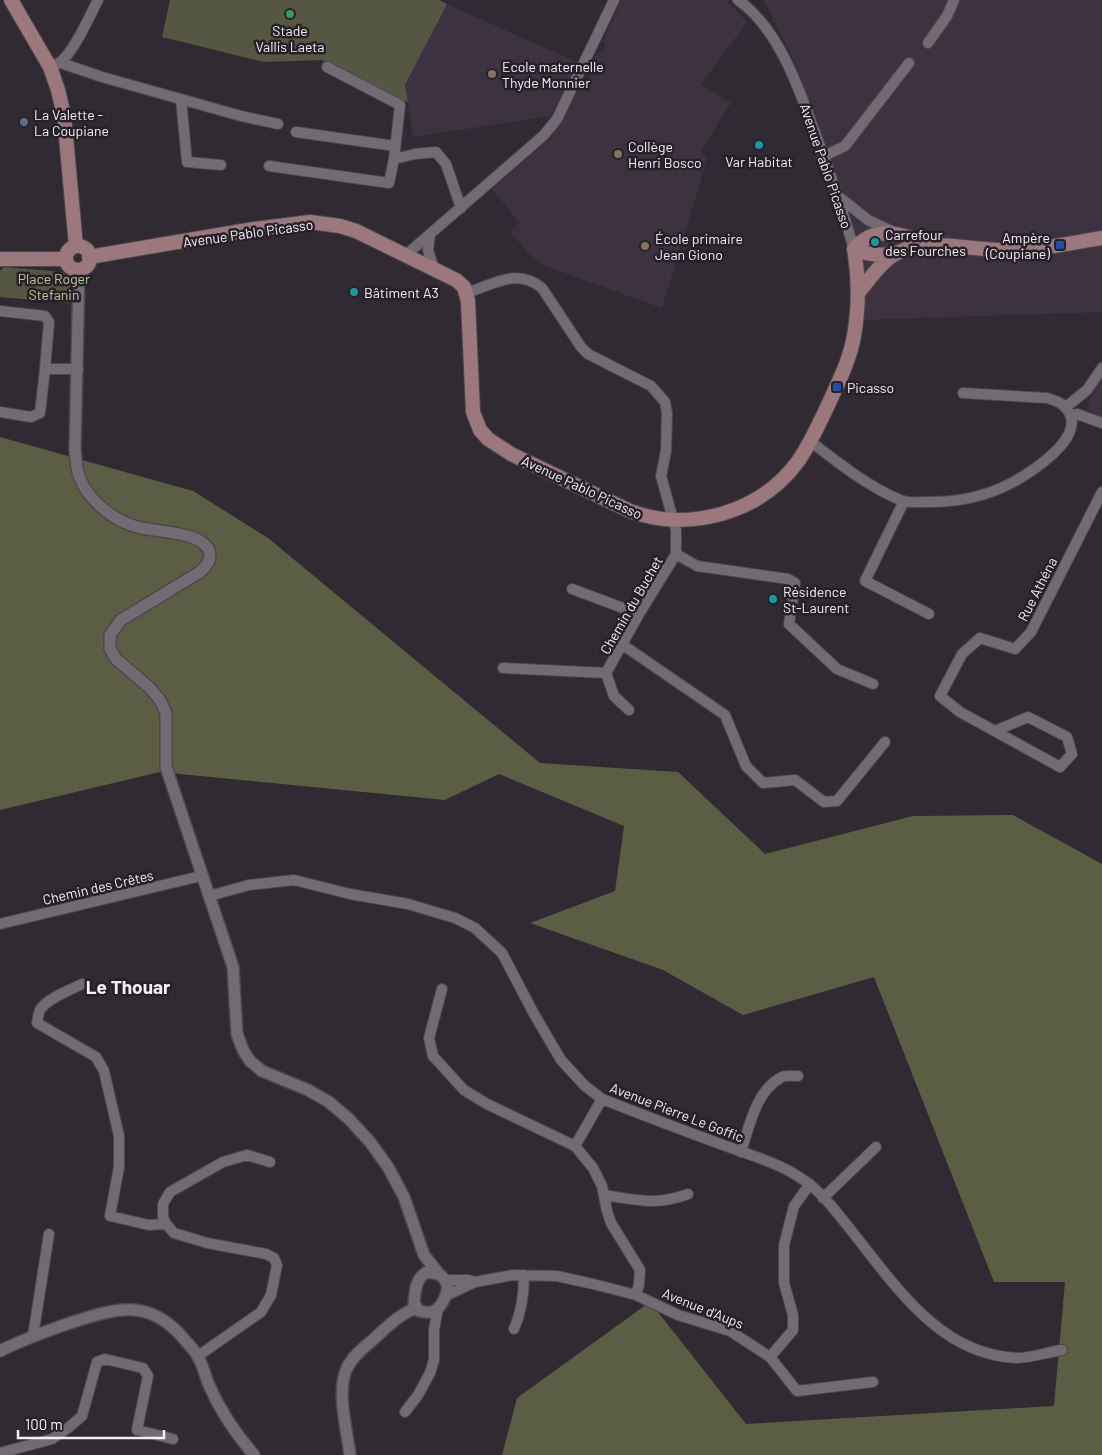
<svg xmlns="http://www.w3.org/2000/svg" width="1102" height="1455" viewBox="0 0 1102 1455" font-family="Barlow,sans-serif">
<rect width="100%" height="100%" fill="#302a32"/>
<path fill="#3d3340" d="M621 0H726L747 22 701 84 731 103 701 151 707 159 662 308 545 266 531 256 510 232 520 223 492 189 552 136 584 80 589 79 594 69 590 66 598 52 602 51 606 44 603 42Z
M764 0H1102V312L863 320 864 268 845 197 792 57Z
M447 4 579 63 551 116 413 137 405 85Z
M1102 357V417L1087 409Z"/>
<path fill="#555743" d="M170 0H439L447 4 405 85 408 102 400 100 322 60 264 62 162 37Z
M4 267 63 272 70 282 69 303 0 297V271Z"/>
<path fill="#5b5e43" d="M0 437 193 491 268 538 540 763 678 772 765 854 913 816 1013 815 1102 864V1455H502L517 1398 650 1302 746 1424 1054 1406 1065 1282H994L874 977 743 1015 663 970 530 923 615 891 624 826 499 774 445 800 160 772 0 810Z"/>
<g fill="none" stroke-linecap="round" stroke-linejoin="round">
<defs>
<path id="minor" d="M738 0C778 28 798 86 814 130 829 169 842 208 854 249
M928 43 947 16 954 0
M61 63 102 77 241 116 278 124
M55 65C71 60 90 15 98 0
M327 67 400 105 394 159 415 154 436 152 446 164 461 208
M181 99 187 162 221 165
M296 132 395 146
M824 156 845 146 909 63
M269 166 389 183 394 159
M839 197 868 220 894 232
M406 255 430 234
M434 269 428 250 430 234 544 135 557 119 614 0
M466 293C493 285 517 267 542 288L581 347 588 354 651 386 665 402 667 413 666 451 661 476 676 530V554L639 614 606 673 503 668
M0 311 45 316 49 322 45 369H78
M1066 407 1087 390 1102 368
M0 412 31 417 40 413 45 369
M1071 417 1077 414 1102 423
M810 441C837 462 871 489 903 501 911 503 922 502 930 502 955 502 978 498 1001 488 1022 479 1085 441 1069 412 1063 403 1057 401 1047 398L963 393
M904 501 865 581 929 614
M676 554 697 566 788 579 795 583 789 624 837 669 873 684
M572 589 639 614
M623 645 725 715 746 766 763 783 795 780 824 802 837 801 885 742
M606 673 614 696 629 710
M995 731 1028 717 1067 737 1072 754 1060 767 960 712 940 696 962 654 980 638 1015 649 1031 632 1102 492
M209 896 249 885 294 880 350 894 408 904 455 918 475 928 502 953 534 1014 561 1060 584 1085 602 1099C643 1115 684 1131 726 1146 750 1155 778 1163 799 1177 821 1190 838 1214 854 1234 897 1288 941 1355 1017 1358 1031 1358 1048 1352 1062 1350
M0 924 201 876
M82 984C70 990 46 999 40 1010 38 1014 38 1019 37 1023L96 1057 104 1071 119 1136V1167L110 1216 149 1225 166 1224
M442 989 429 1038 433 1056 464 1090 487 1104 575 1146 593 1168 602 1186 607 1211 611 1223 640 1270 639 1284 636 1295
M575 1146 602 1099
M741 1152C749 1127 756 1090 782 1077 786 1075 793 1076 798 1076
M604 1195C636 1200 657 1206 688 1194
M823 1198 876 1147
M444 1280H468L475 1282
M445 1296 475 1282 513 1275 557 1276 593 1284 636 1295 678 1315 730 1331 770 1357 797 1391 873 1382
M514 1329C522 1311 524 1295 524 1275
M33 1336 49 1234
M198 1356 261 1312 271 1295 277 1265 274 1258 266 1254 207 1243 174 1233 166 1224 163 1217V1204L170 1192 223 1162 247 1155 270 1162
M770 1357 793 1330V1315L784 1283V1245L794 1206 810 1184
M405 1412 418 1395 430 1373 434 1360V1330L438 1308
M0 1453 52 1439 68 1428 82 1416 97 1362 105 1359 143 1368 148 1376 137 1430 173 1439"/>
<path id="tertiary" d="M79 270 75 449C76 458 76 467 79 476 88 501 115 522 141 528 158 531 178 532 194 538 213 546 215 559 200 572L121 620 110 635V649L116 659 150 688 160 700 166 713V767L233 967 237 1034 243 1050 250 1061 262 1071 308 1090 329 1102 349 1119 370 1142 388 1167 404 1197 424 1255 439 1274
M427 1272 439 1274C442 1276 445 1280 447 1284 449 1293 441 1309 432 1312 427 1313 423 1312 419 1311L414 1303C415 1291 416 1278 427 1272Z
M0 1351C22 1340 44 1332 67 1324 113 1309 148 1296 184 1339 189 1345 195 1350 198 1357 203 1365 205 1376 209 1385 220 1411 236 1434 254 1455
M350 1455C347 1430 336 1391 347 1368 353 1355 366 1346 376 1337 388 1326 400 1314 416 1308"/>
<path id="secondary" d="M11 0 50 67 58 90 64 115 76 246
M66 258a12 12 0 1 1 24 0a12 12 0 1 1-24 0Z
M854 249C876 223 903 235 930 244
M854 249C868 255 880 256 895 254
M89 257 254 229 310 222 340 226 356 231 456 280 464 287 468 301 473 412 480 430 488 439 511 454 630 511C689 533 761 513 799 460 811 442 820 422 829 403 839 381 850 359 854 336 859 307 859 277 854 249
M0 259H66
M858 293C869 280 880 263 895 254 927 237 969 250 1004 250 1036 251 1070 243 1102 238"/>
</defs>
<use href="#minor" stroke="#4d484e" stroke-width="12"/>
<use href="#tertiary" stroke="#4d484e" stroke-width="14"/>
<use href="#secondary" stroke="#4d484e" stroke-width="16"/>
<use href="#minor" stroke="#726b74" stroke-width="10"/>
<use href="#tertiary" stroke="#726b74" stroke-width="11"/>
<use href="#secondary" stroke="#9a787b" stroke-width="14"/>
</g>
<circle fill="#2e9e5b" stroke="#262128" stroke-width="2" cx="290" cy="14" r="5"/>
<g fill="#8d6e63" stroke="#262128" stroke-width="2">
<circle cx="492" cy="74" r="5"/>
<circle cx="618" cy="154" r="5"/>
<circle cx="645" cy="246" r="5"/>
</g>
<circle fill="#5c6f8a" stroke="#262128" stroke-width="2" cx="24" cy="122" r="5"/>
<g fill="#0f9aa8" stroke="#262128" stroke-width="2">
<circle cx="759" cy="145" r="5"/>
<circle cx="875" cy="242" r="5"/>
<circle cx="354" cy="292" r="5"/>
<circle cx="773" cy="599" r="5"/>
</g>
<g fill="#1a4fb4" stroke="#262128" stroke-width="2">
<rect x="1055" y="240" width="10" height="10" rx="2.5"/>
<rect x="832" y="382" width="10" height="10" rx="2.5"/>
</g>
<g text-anchor="middle" dominant-baseline="central" stroke-width="5" stroke-linejoin="round" paint-order="stroke">
<g font-size="14" fill="#f3eff4" stroke="#262128" text-anchor="start">
<text x="290" y="30" text-anchor="middle">Stade<tspan x="290" dy="16">Vallis Laeta</tspan></text>
<text x="502" y="66">Ecole maternelle<tspan x="502" dy="16">Thyde Monnier</tspan></text>
<text x="34" y="114">La Valette -<tspan x="34" dy="16">La Coupiane</tspan></text>
<text x="628" y="146">Collège<tspan x="628" dy="16">Henri Bosco</tspan></text>
<text x="759" y="161" text-anchor="middle">Var Habitat</text>
<text x="885" y="234">Carrefour<tspan x="885" dy="16">des Fourches</tspan></text>
<text x="1050" y="237" text-anchor="end">Ampère<tspan x="1050" dy="16">(Coupiane)</tspan></text>
<text x="655" y="238">École primaire<tspan x="655" dy="16">Jean Giono</tspan></text>
<text x="364" y="292">Bâtiment A3</text>
<text x="847" y="387">Picasso</text>
<text x="783" y="591">Résidence<tspan x="783" dy="16">St-Laurent</tspan></text>
</g>
<g font-size="14" fill="#f3eff4" stroke="#262128">
<text transform="translate(826 166) rotate(71)">Avenue Pablo Picasso</text>
<text transform="translate(248 233) rotate(-8)">Avenue Pablo Picasso</text>
<text transform="translate(582 487) rotate(25)">Avenue Pablo Picasso</text>
<text transform="translate(1037 589) rotate(-63)">Rue Athéna</text>
<text transform="translate(631 605) rotate(-60)">Chemin du Buchet</text>
<text transform="translate(98 887) rotate(-13)">Chemin des Crêtes</text>
<text transform="translate(677 1112) rotate(21)">Avenue Pierre Le Goffic</text>
<text transform="translate(703 1308) rotate(22)">Avenue d'Aups</text>
</g>
<g font-size="14" fill="#c2c792" stroke="#262128">
<text x="54" y="278">Place Roger<tspan x="54" dy="16">Stefanin</tspan></text>
</g>
<g font-size="19" font-weight="bold" fill="#f3eff4" stroke="#262128">
<text x="128" y="986">Le Thouar</text>
</g>
</g>
<path d="M18 1430v8h146v-8" fill="none" stroke="#f3eff4" stroke-width="2.5"/>
<text x="25" y="1430" font-size="15" fill="#f3eff4" stroke="#262128" stroke-width="4" paint-order="stroke">100 m</text>
</svg>
